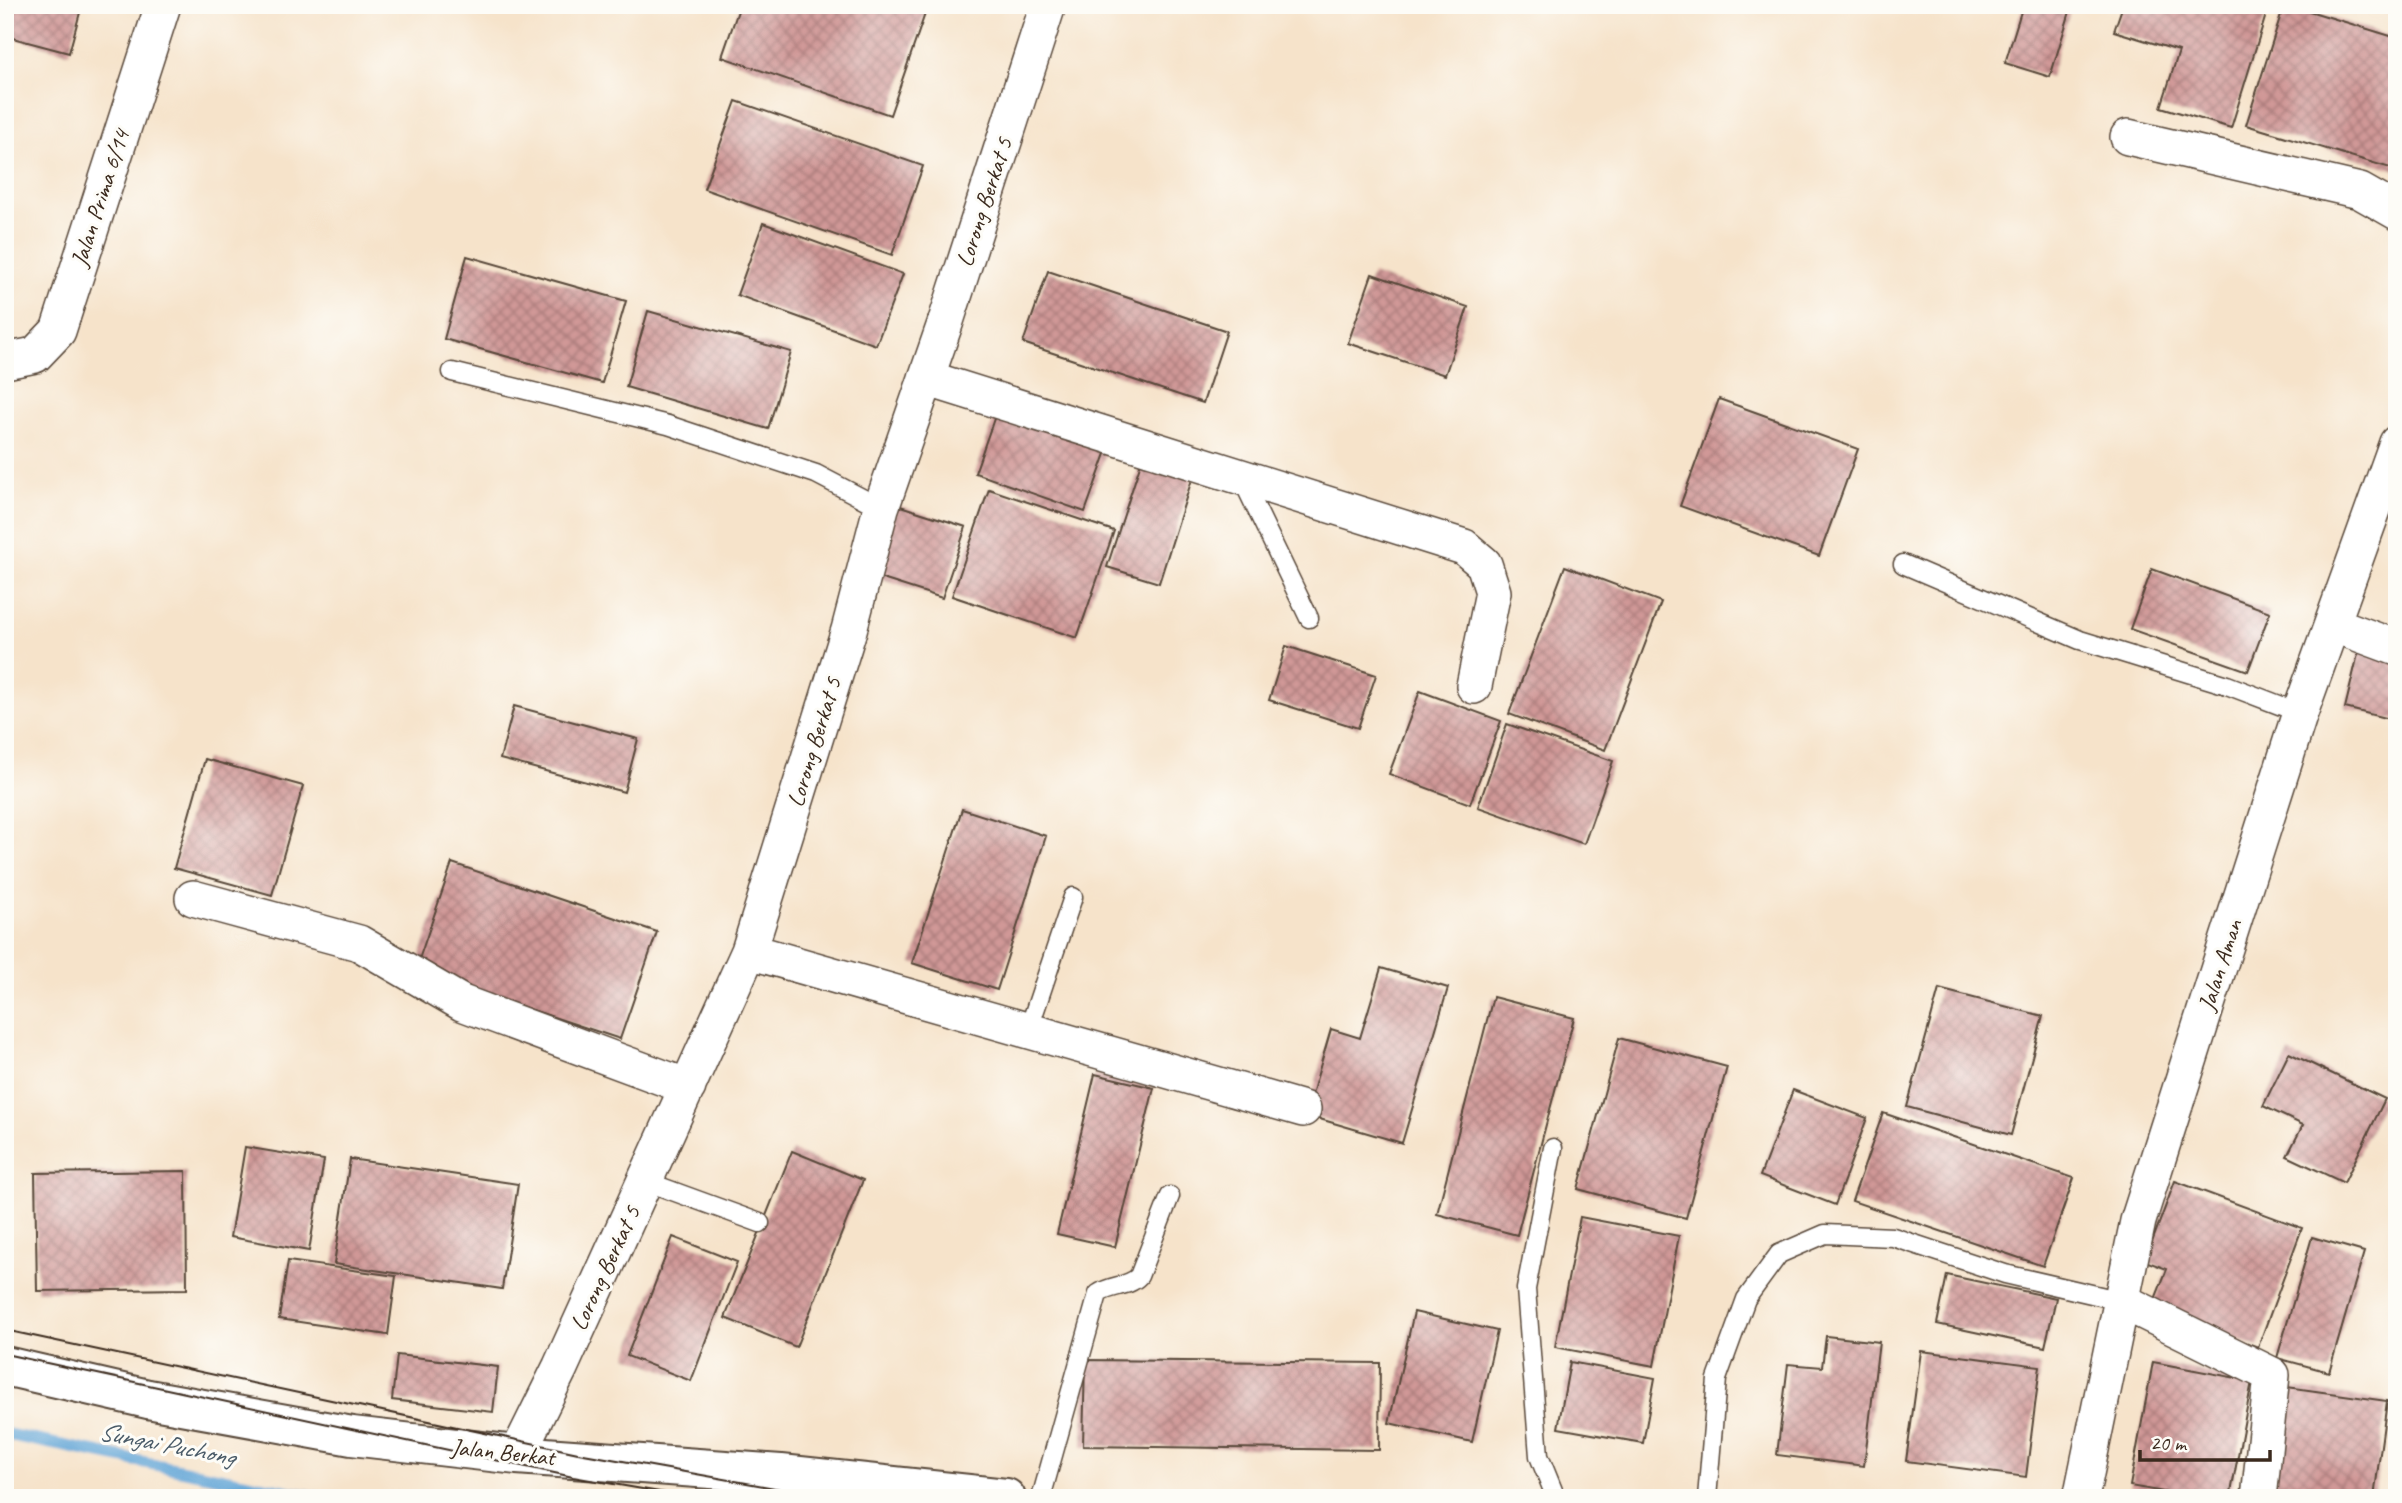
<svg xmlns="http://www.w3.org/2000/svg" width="2402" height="1503" viewBox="0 0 2402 1503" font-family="Caveat,sans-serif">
<defs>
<pattern id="building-cross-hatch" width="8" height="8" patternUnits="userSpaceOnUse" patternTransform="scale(1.75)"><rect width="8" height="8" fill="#d09897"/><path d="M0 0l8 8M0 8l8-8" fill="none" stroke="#aa7c7b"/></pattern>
</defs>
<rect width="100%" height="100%" fill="#fdfcf7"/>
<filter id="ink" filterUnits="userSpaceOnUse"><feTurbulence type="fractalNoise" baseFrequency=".0143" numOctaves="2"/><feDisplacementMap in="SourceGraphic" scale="14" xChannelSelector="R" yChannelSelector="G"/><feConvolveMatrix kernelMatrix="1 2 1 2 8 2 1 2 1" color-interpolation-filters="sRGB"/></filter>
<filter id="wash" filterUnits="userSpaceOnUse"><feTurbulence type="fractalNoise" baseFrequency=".00686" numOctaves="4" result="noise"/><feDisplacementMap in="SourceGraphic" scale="28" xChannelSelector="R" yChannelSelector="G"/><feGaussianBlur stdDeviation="1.57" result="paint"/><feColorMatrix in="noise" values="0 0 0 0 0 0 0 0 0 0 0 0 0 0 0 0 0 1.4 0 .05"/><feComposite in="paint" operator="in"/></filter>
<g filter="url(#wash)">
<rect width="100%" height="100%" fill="#f6e3ca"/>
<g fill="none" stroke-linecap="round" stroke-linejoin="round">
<path stroke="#61a4d6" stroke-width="12" d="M5 1434 320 1498"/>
</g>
<g id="blocks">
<path fill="url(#building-cross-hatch)" d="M5 5H82L69 53 5 36Z
M740 5H928L890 115 722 57Z
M2023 5H2072L2050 77 2005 63Z
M2123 5H2269L2231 128 2161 107 2179 51 2114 31Z
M2284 5H2290L2397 38V170L2246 125Z
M736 101 923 166 892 255 704 189Z
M763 223 903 274 876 345 737 295Z
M467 256 626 301 602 383 444 339Z
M1048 271 1227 331 1203 403 1023 343Z
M1372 274 1468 307 1445 375 1348 343Z
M648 311 791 352 768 429 626 387Z
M1719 399 1858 449 1819 556 1680 506Z
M997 410 1108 448 1085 512 975 473Z
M1142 459 1193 476 1159 583 1107 567Z
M989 489 1114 531 1077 638 952 596Z
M897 505 966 527 942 598 873 576Z
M1565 566 1661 602 1605 750 1509 714Z
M2152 569 2270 612 2248 671 2130 629Z
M1286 646 1376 675 1358 728 1269 700Z
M2359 650 2397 660V721L2345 708Z
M1420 691 1501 721 1470 804 1389 774Z
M514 706 638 739 624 792 500 759Z
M1507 724 1613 761 1584 844 1478 807Z
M205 759 303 786 272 895 174 868Z
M962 809 1046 836 997 990 912 963Z
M452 863 657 932 620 1039 415 971Z
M1381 968 1448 988 1402 1143 1306 1115 1331 1029 1360 1038Z
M1939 989 2043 1016 2011 1135 1907 1107Z
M1493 997 1574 1018 1517 1235 1437 1214Z
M1619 1038 1727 1067 1686 1218 1578 1189Z
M2289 1053 2385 1099 2344 1183 2287 1156 2303 1125 2263 1106Z
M1095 1074 1154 1088 1115 1247 1057 1234Z
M1793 1090 1867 1118 1835 1205 1760 1176Z
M1883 1113 2074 1178 2043 1266 1852 1201Z
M245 1147 324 1160 309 1251 230 1237Z
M792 1151 863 1180 796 1347 725 1318Z
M350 1159 518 1184 502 1289 334 1264Z
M186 1171 187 1289 37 1291 35 1173Z
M2175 1181 2302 1228 2258 1347 2152 1307 2167 1269 2145 1261Z
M1580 1217 1679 1236 1654 1366 1555 1347Z
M673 1237 737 1262 691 1381 627 1356Z
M2312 1237 2364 1252 2329 1372 2277 1358Z
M288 1261 396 1276 388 1335 279 1319Z
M1947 1275 2056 1298 2045 1347 1937 1324Z
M1414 1312 1497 1331 1472 1442 1389 1423Z
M1826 1336 1879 1342 1864 1466 1777 1455 1788 1364 1822 1367Z
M1921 1351 2040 1366 2026 1477 1906 1461Z
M397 1355 498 1367 493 1412 392 1400Z
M1085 1360 1380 1363 1379 1450 1083 1446Z
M1570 1362 1655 1378 1643 1443 1558 1428Z
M2153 1362 2252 1381 2230 1498H2197L2130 1486Z
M2287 1387 2387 1401 2374 1498 2272 1496Z"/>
</g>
</g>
<g filter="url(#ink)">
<use href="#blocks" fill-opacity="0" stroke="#574638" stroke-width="2"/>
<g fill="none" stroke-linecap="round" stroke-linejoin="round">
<defs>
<path id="service" d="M452 372 668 425 816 474 881 508
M1242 479 1309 618
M1903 564 2080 640 2227 685 2300 713
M1028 1031 1073 897
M1553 1148 1526 1289 1539 1456 1556 1498
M645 1181 760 1223
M1041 1498 1098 1294C1111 1284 1128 1288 1139 1276L1170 1196
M1707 1498 1717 1379 1746 1299 1779 1254 1825 1234 1893 1237 2005 1274 2122 1301"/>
<path id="minor" d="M2128 137 2360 191 2397 212
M5 361 35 355 58 331 163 5
M926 378 1464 547 1484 564 1493 592 1474 686
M2332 624 2397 648
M193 898 359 943 462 1003 688 1087
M749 951 1303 1109
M2122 1301 2272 1375 2259 1498
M517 1455 560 1368 749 951 849 630 881 508 946 321 1048 5
M777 1498 781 1474
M2081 1498 2138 1221 2300 713 2397 443"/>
<path id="tertiary" d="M5 1366 148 1399 352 1436 517 1455 781 1474 1006 1498"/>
</defs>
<use href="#service" stroke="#574638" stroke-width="21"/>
<use href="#minor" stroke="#574638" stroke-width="38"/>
<use href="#tertiary" stroke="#574638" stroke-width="42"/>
<use href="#service" stroke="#fff" stroke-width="18"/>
<use href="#minor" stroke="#fff" stroke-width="35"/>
<use href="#tertiary" stroke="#fff" stroke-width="38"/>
<path stroke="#3b2a1e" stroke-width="2" d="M5 1330 578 1453 780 1489 852 1498
M5 1354 573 1477 694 1498"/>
</g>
</g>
<g text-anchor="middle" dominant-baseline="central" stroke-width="6" stroke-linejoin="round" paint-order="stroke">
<g font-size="24" fill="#3b2a1e" stroke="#fdfcf7">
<text transform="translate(100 198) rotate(-72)">Jalan Prima 6/14</text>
<text transform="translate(984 202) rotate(-72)">Lorong Berkat 5</text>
<text transform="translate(814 742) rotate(-73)">Lorong Berkat 5</text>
<text transform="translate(2220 965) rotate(-72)">Jalan Aman</text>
<text transform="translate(605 1268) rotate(-65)">Lorong Berkat 5</text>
<text transform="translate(503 1452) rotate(6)">Jalan Berkat</text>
</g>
<g font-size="26" font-style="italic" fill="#4a5b68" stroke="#fdfcf7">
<text transform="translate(167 1444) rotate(11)">Sungai Puchong</text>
</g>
</g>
<rect width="2402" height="1503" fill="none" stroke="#fdfcf7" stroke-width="28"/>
<path d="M2140 1450v10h130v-10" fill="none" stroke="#3b2a1e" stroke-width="3.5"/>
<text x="2150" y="1450" font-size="21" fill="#3b2a1e" stroke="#fdfcf7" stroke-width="5" paint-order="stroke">20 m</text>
</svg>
